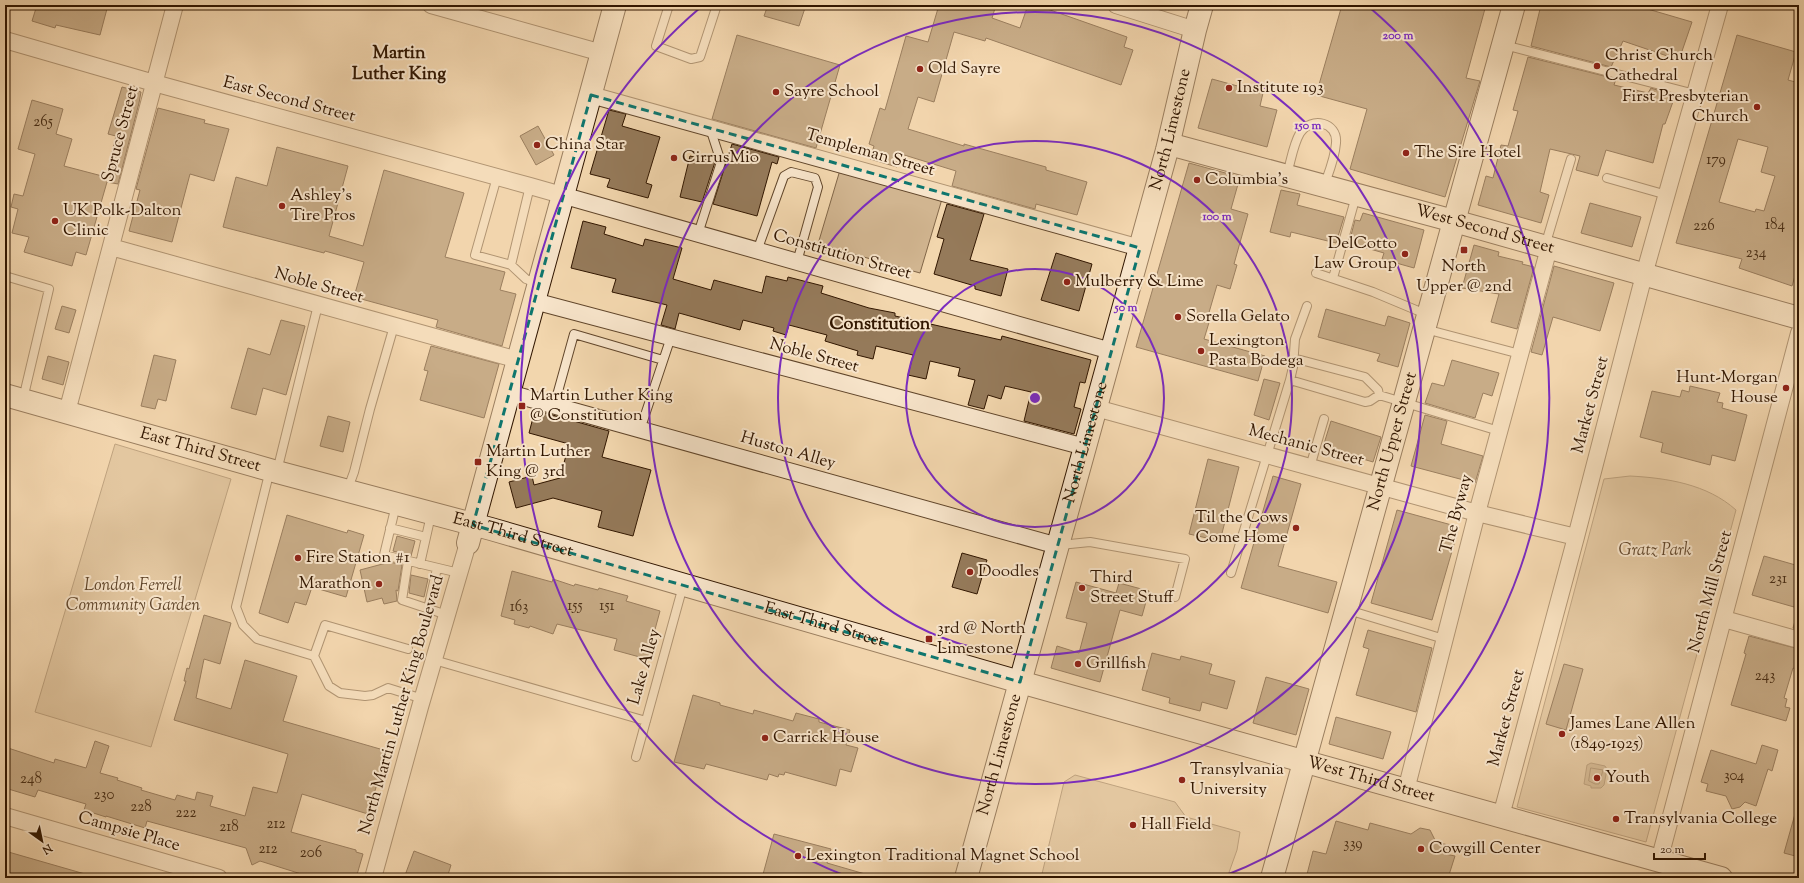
<svg xmlns="http://www.w3.org/2000/svg" width="1804" height="883" viewBox="0 0 1804 883" font-family="'Sorts Mill Goudy',serif">
<rect width="100%" height="100%" fill="#f2d6ad"/>
<filter id="stains"><feTurbulence type="fractalNoise" baseFrequency=".005" numOctaves="4"/><feColorMatrix values="0 0 0 0 .2 0 0 0 0 .09 0 0 0 0 .02 0 0 0 .5 -.17"/></filter>
<radialGradient id="worn" r=".72"><stop offset=".6" stop-color="#630" stop-opacity="0"/><stop offset="1" stop-color="#630" stop-opacity=".3"/></radialGradient>
<path fill="#d1b590" stroke="#816648" d="M840 170 942 199 920 273 818 244Z
M115 444 231 479 151 747 35 712Z
M1630 476C1667 478 1707 484 1736 510L1646 842 1517 807 1604 479Z
M1075 775 1175 802 1186 817 1240 832 1237 850 1227 878H1041L1064 782Z"/>
<path fill="#b09572" stroke="#7d6244" d="M1591 763 1605 766 1607 769 1604 785 1601 788H1591V786L1584 784 1587 765Z"/>
<g fill="none" stroke-linecap="round" stroke-linejoin="round">
<path stroke="#705639" stroke-width="1" d="M1591 768 1603 770 1599 784H1595L1589 781Z"/>
</g>
<path fill="#957a5a" stroke="#311600" fill-rule="evenodd" d="M37 5H108L100 35 56 25 55 28 32 21Z
M768 5H806L799 26 764 16Z
M939 5H996L992 18 1020 28 1028 5H1036L1127 37 1124 47 1133 50 1121 85 986 38 985 41 954 32 934 102 918 97 908 129 964 146V144L1046 167V170L1087 182 1077 215 1036 204 1035 209 952 186 956 171 901 154 897 167 870 159 874 146 869 144 880 108 885 110 906 36 928 42Z
M1342 5H1486L1466 78 1480 81 1445 197 1350 169 1367 109 1316 95Z
M1541 5H1634L1692 22 1679 60 1623 41 1611 67 1531 46Z
M737 35 840 65 816 148 712 119Z
M1737 35 1796 52 1788 80 1799 83V262L1792 286 1739 268 1742 259 1676 243ZM1738 139 1768 147 1761 172 1775 176 1764 211 1756 209 1755 212 1719 202Z
M1528 57 1616 79 1614 85 1648 93 1651 88 1675 96 1665 124H1663L1653 163 1606 150 1598 176 1576 170 1580 156 1550 149 1540 192 1549 195 1541 223 1478 205 1486 176 1493 178 1501 145 1508 146 1518 111 1513 110Z
M1212 79 1263 93 1260 106 1277 110 1267 147 1198 128Z
M122 87 141 92 139 103 118 184 107 182 86 255 76 252 72 266 24 252 29 237 12 233 18 209 11 207 14 194 23 196 35 154 18 149 32 100 63 109 56 134 72 139 64 166 106 177 116 136 108 134Z
M158 108 205 120 204 123 229 129 214 181 190 174 172 242 129 231 140 190 136 189Z
M609 110 626 114 622 126 660 137 646 183 652 185 648 198 607 187 610 179 590 174Z
M538 126 554 155 536 165 520 136Z
M732 144 779 157 777 164 772 162 757 216 713 204Z
M277 147 348 166 329 236 363 246 384 170 464 193 445 257 505 272 500 290 516 294 502 346 436 327 438 320 354 297 364 262 325 251 324 253 223 227 236 177 267 186Z
M690 156 715 162 702 202 680 197Z
M1189 163 1240 177 1231 209 1248 214 1234 264 1237 265 1230 289 1217 285 1208 316H1211L1204 339 1265 356 1258 381 1136 347Z
M1281 190 1300 194 1297 205 1344 217 1336 243 1291 232 1290 237 1270 232Z
M1590 203 1641 217 1632 247 1581 233Z
M947 204 984 214 970 260 1008 269 1001 296 975 289V286L934 274 944 239 937 237Z
M1363 213 1424 230 1414 268 1382 259 1384 253 1349 243 1355 220 1360 221Z
M583 221 606 227 604 234 643 246 645 239 682 248 673 279 711 290 714 280 762 293 766 276 787 281 788 277 823 286 821 293 869 308 895 313V316L1001 340 1002 336 1091 360 1085 383 1080 382 1074 407 1081 409 1074 434 1024 421 1031 392 1005 386 1001 399 988 395 984 409 968 405 975 380 958 376 960 368 930 361 926 379 908 375 913 355 876 346 873 359 857 355 858 351 825 341 827 335 789 325 786 335 773 331 774 328 743 320 740 330 679 313 675 329 661 325 667 305 612 292 616 279 571 268Z
M1474 245 1499 252 1498 256 1523 262 1522 264 1534 267 1517 329 1491 322 1499 294 1462 288Z
M1056 253 1092 264 1079 311 1041 300Z
M1554 266 1614 283 1600 331 1553 317 1542 355 1531 352Z
M62 306 76 310 69 333 55 329Z
M1326 309 1385 326 1388 316 1410 323 1398 367 1377 361 1380 354 1318 337Z
M281 320 305 326 286 395 263 388 256 415 231 408 248 348 270 355Z
M431 346 499 364 484 418 420 400 428 371 424 370Z
M154 355 176 360 166 401 158 399 155 409 141 406Z
M48 356 69 362 63 385 42 379Z
M1452 360 1499 373 1492 396 1483 393 1475 418 1425 403 1432 383 1444 386Z
M1264 379 1280 383 1269 420 1254 415Z
M1690 386 1720 393 1717 402 1723 403 1722 408 1747 415 1735 461 1712 455 1710 465 1661 452 1663 443 1640 437 1652 391 1680 397 1682 390 1689 392Z
M535 410 609 431 602 457 651 470 633 536 598 527 602 511 553 498 516 508 509 482 532 476 534 485 560 478 569 444 529 433Z
M1425 415 1447 421 1441 444 1483 456 1475 483 1411 466Z
M328 416 350 422 343 452 320 446Z
M1331 421 1381 437 1373 462 1323 447Z
M1208 459 1239 467 1220 541 1189 534Z
M1273 476 1301 484 1278 566 1337 582 1328 613 1241 588Z
M1397 510 1459 527 1432 620 1371 603Z
M287 515 347 533 348 530 364 535 346 597 312 587 306 605 295 602 288 623 259 613Z
M397 536 415 541 411 556 393 551Z
M962 553 987 560 977 594 952 587Z
M1764 556 1799 566V591L1794 607 1752 595Z
M390 562 402 565 398 591 396 590 397 601 384 604 382 598 367 602 360 570Z
M512 571 552 582 553 579 574 586 575 584 598 590 599 588 628 596 626 601 660 611 647 659 614 650 617 639 557 624 553 634 530 626 529 628 514 624 515 620 501 616Z
M411 575 428 579 424 597 409 593Z
M1076 582 1116 593 1119 583 1149 591 1142 616 1120 610 1100 682 1051 668 1057 646 1079 653 1087 623 1066 618Z
M204 615 231 623 220 664 204 659 196 698 231 709 245 660 297 676 283 721 387 751 368 814 302 794 291 832 356 850V852L363 854 356 878H314L260 861 252 865 246 848 147 821 145 828 106 816V817L84 810 86 804 38 790 35 797 5 788V747L54 763 55 759 86 768 95 741 109 746 100 773 118 778 117 780 142 788 141 790 175 800 177 795 195 800 197 792 213 796 210 806 245 816 253 787 277 793 288 754 174 720 186 681H184L187 668 189 669Z
M1795 621 1799 622V630L1793 628Z
M1368 630 1432 648 1416 712 1356 695 1369 649 1363 647Z
M1749 636 1799 649V670L1793 668 1784 698 1787 699 1785 707 1790 708 1786 721 1731 705 1746 654 1744 653Z
M1152 653 1180 660 1181 656 1212 664 1209 674 1235 681 1227 709 1202 702 1200 711 1169 703 1170 698 1142 690Z
M1564 664 1583 669 1566 730 1546 724Z
M1266 677 1309 689 1296 735 1253 723Z
M693 695 720 703V705L753 714 754 710 793 721 796 713 819 719V722L850 730 846 745 858 748 851 772 840 769 836 786 785 772 784 775 779 774 778 777 769 774 767 780 706 764 704 769 674 762Z
M1336 717 1391 732 1383 759 1329 744Z
M1762 745 1778 750 1772 771 1768 769 1756 806 1745 802 1740 807 1732 809 1726 796 1706 791 1708 784 1701 782 1711 750 1756 764Z
M1795 814H1799V857L1784 853Z
M1336 821 1368 830 1370 823 1411 834 1420 828 1430 830 1436 842 1448 845 1445 854 1455 856 1448 878H1306L1313 851 1326 854Z
M774 834 831 849 827 863 865 874 864 878H762Z
M5 851 85 874V878H5Z
M414 851 451 865 447 878H404Z"/>
<g fill="none" stroke-linecap="round" stroke-linejoin="round">
<defs>
<path id="lane" d="M669 5 656 46 691 59 700 57 717 5
M1504 45 1695 94
M1287 174C1291 161 1293 145 1300 133 1311 116 1338 122 1336 143 1335 158 1329 172 1324 186
M497 177 475 255 511 265 530 186
M1607 178 1667 195
M698 234 721 162 710 128
M1545 246 1571 159
M757 251 784 176 791 172 815 178 818 187 797 262
M511 265 526 279 538 284
M1316 273 1373 292 1428 315
M5 276 49 289 23 399
M1333 278 1356 196
M1425 329 1520 354
M1293 358 1365 377 1378 390 1379 395
M1290 380 1293 367 1295 339 1307 306
M554 406 574 334 663 360
M640 430 671 337
M1310 467 1324 419
M270 470 236 607 243 625 257 639 314 656 325 625 408 649
M277 471 318 305
M347 491 354 472 370 409 394 326
M396 505 384 555 459 573
M390 528 426 537
M1060 545 1090 542 1185 559 1175 597
M408 561 402 600 447 615
M420 564 431 515
M1231 573 1290 380 1365 402 1370 401 1379 395 1499 431
M428 609 437 568
M1348 610 1444 639
M314 656 329 686 340 693 365 696 373 695 388 688 423 699
M434 660 646 721
M636 757 683 586"/>
<path id="street" d="M431 5 602 53
M1116 5 1195 30
M5 40 154 83 530 186 1111 351
M591 95 1140 248
M111 247 518 360
M534 301 1085 447
M509 393 1058 546
M1096 408 1477 513 1576 537
M67 412 175 5
M1724 619 1799 640
M1406 790 1477 513 1549 248
M5 816 219 878
M1501 816 1576 537 1644 275 1720 5
M1659 861 1799 333
M373 878 420 707 468 543"/>
<g id="secondary">
<path id="s1" d="M1169 144 1454 221 1799 318"/>
<path id="s2" d="M5 395 277 472 491 529 1020 682 1721 878"/>
<path d="M468 543 615 5"/>
<path id="s3" d="M966 878 1167 150 1195 30 1202 5"/>
<path id="s4" d="M1272 878 1514 5"/>
</g>
</defs>
<use href="#lane" stroke="#61462b" stroke-width="10"/>
<use href="#street" stroke="#61462b" stroke-width="18"/>
<use href="#secondary" stroke="#311600" stroke-width="24"/>
<use href="#lane" stroke="#f7e4ca" stroke-width="8"/>
<use href="#street" stroke="#f7e4ca" stroke-width="16"/>
<use href="#secondary" stroke="#f7e4ca" stroke-width="22"/>
</g>
<path d="M0 0H1804V883H0ZM591 95 1140 248 1020 682 473 525Z" fill="#f2d6ad" fill-opacity=".55" fill-rule="evenodd"/>
<path fill="none" stroke="#0f766e" stroke-width="3" stroke-dasharray="8 5" stroke-linejoin="round" d="M591 95 1140 248 1020 682 473 525Z"/>
<g fill="none" stroke="#7b2cbf" stroke-width="2">
<circle cx="1035" cy="398" r="129"/>
<circle cx="1035" cy="398" r="257"/>
<circle cx="1035" cy="398" r="386"/>
<path d="M851 878A514 514 0 0 1 701 7M1369 7A514 514 0 0 1 1219 878"/>
</g>
<g fill="#8f2418" stroke="#f7e4ca" stroke-width="1.5">
<circle cx="1597" cy="66" r="4"/>
<circle cx="920" cy="69" r="4"/>
<circle cx="1229" cy="88" r="4"/>
<circle cx="776" cy="92" r="4"/>
<circle cx="1757" cy="107" r="4"/>
<circle cx="537" cy="145" r="4"/>
<circle cx="1406" cy="153" r="4"/>
<circle cx="674" cy="158" r="4"/>
<circle cx="1197" cy="180" r="4"/>
<circle cx="282" cy="206" r="4"/>
<circle cx="55" cy="221" r="4"/>
<rect x="1460" y="246" width="8" height="8" rx="2"/>
<circle cx="1405" cy="254" r="4"/>
<circle cx="1067" cy="282" r="4"/>
<circle cx="1178" cy="317" r="4"/>
<circle cx="1201" cy="351" r="4"/>
<circle cx="1786" cy="388" r="4"/>
<rect x="518" y="402" width="8" height="8" rx="2"/>
<rect x="474" y="458" width="8" height="8" rx="2"/>
<circle cx="1296" cy="528" r="4"/>
<circle cx="298" cy="558" r="4"/>
<circle cx="970" cy="572" r="4"/>
<circle cx="379" cy="584" r="4"/>
<circle cx="1082" cy="588" r="4"/>
<rect x="925" y="635" width="8" height="8" rx="2"/>
<circle cx="1078" cy="664" r="4"/>
<circle cx="1562" cy="734" r="4"/>
<circle cx="765" cy="738" r="4"/>
<circle cx="1597" cy="778" r="4"/>
<circle cx="1182" cy="780" r="4"/>
<circle cx="1616" cy="819" r="4"/>
<circle cx="1133" cy="825" r="4"/>
<circle cx="1421" cy="849" r="4"/>
<circle cx="798" cy="856" r="4"/>
</g>
<g text-anchor="middle" dominant-baseline="central" stroke-width="4" stroke-linejoin="round" paint-order="stroke">
<g font-size="15" fill="#4a2f16">
<text x="43" y="122">265</text>
<text x="1716" y="160">179</text>
<text x="1775" y="225">184</text>
<text x="1704" y="226">226</text>
<text x="1756" y="253">234</text>
<text x="1778" y="579">231</text>
<text x="575" y="606">155</text>
<text x="607" y="606">151</text>
<text x="519" y="607">163</text>
<text x="1765" y="676">243</text>
<text x="1734" y="776">304</text>
<text x="31" y="779">248</text>
<text x="104" y="795">230</text>
<text x="141" y="807">228</text>
<text x="186" y="813">222</text>
<text x="276" y="824">212</text>
<text x="229" y="827">218</text>
<text x="1353" y="844">339</text>
<text x="268" y="849">212</text>
<text x="311" y="853">206</text>
</g>
<g font-size="17" fill="#311600" stroke="#f7e4ca" text-anchor="start">
<text x="1605" y="56">Christ Church<tspan x="1605" dy="20">Cathedral</tspan></text>
<text x="928" y="69">Old Sayre</text>
<text x="1237" y="88">Institute 193</text>
<text x="784" y="92">Sayre School</text>
<text x="1749" y="97" text-anchor="end">First Presbyterian<tspan x="1749" dy="20">Church</tspan></text>
<text x="545" y="145">China Star</text>
<text x="1414" y="153">The Sire Hotel</text>
<text x="682" y="158">CirrusMio</text>
<text x="1205" y="180">Columbia's</text>
<text x="290" y="196">Ashley's<tspan x="290" dy="20">Tire Pros</tspan></text>
<text x="63" y="211">UK Polk-Dalton<tspan x="63" dy="20">Clinic</tspan></text>
<text x="1397" y="244" text-anchor="end">DelCotto<tspan x="1397" dy="20">Law Group</tspan></text>
<text x="1464" y="267" text-anchor="middle">North<tspan x="1464" dy="20">Upper @ 2nd</tspan></text>
<text x="1075" y="282">Mulberry &amp; Lime</text>
<text x="1186" y="317">Sorella Gelato</text>
<text x="1209" y="341">Lexington<tspan x="1209" dy="20">Pasta Bodega</tspan></text>
<text x="1778" y="378" text-anchor="end">Hunt-Morgan<tspan x="1778" dy="20">House</tspan></text>
<text x="530" y="396">Martin Luther King<tspan x="530" dy="20">@ Constitution</tspan></text>
<text x="486" y="452">Martin Luther<tspan x="486" dy="20">King @ 3rd</tspan></text>
<text x="1288" y="518" text-anchor="end">Til the Cows<tspan x="1288" dy="20">Come Home</tspan></text>
<text x="306" y="558">Fire Station #1</text>
<text x="978" y="572">Doodles</text>
<text x="1090" y="578">Third<tspan x="1090" dy="20">Street Stuff</tspan></text>
<text x="371" y="584" text-anchor="end">Marathon</text>
<text x="937" y="629">3rd @ North<tspan x="937" dy="20">Limestone</tspan></text>
<text x="1086" y="664">Grillfish</text>
<text x="1570" y="724">James Lane Allen<tspan x="1570" dy="20">(1849-1925)</tspan></text>
<text x="773" y="738">Carrick House</text>
<text x="1190" y="770">Transylvania<tspan x="1190" dy="20">University</tspan></text>
<text x="1605" y="778">Youth</text>
<text x="1624" y="819">Transylvania College</text>
<text x="1141" y="825">Hall Field</text>
<text x="1429" y="849">Cowgill Center</text>
<text x="806" y="856">Lexington Traditional Magnet School</text>
</g>
<g font-size="17" fill="#311600" stroke="#f7e4ca">
<text transform="translate(289 100) rotate(15)">East Second Street</text>
<text stroke="none"><textPath href="#s3" startOffset="776">North Limestone</textPath></text>
<text transform="translate(121 134) rotate(-75)">Spruce Street</text>
<text transform="translate(870 153) rotate(16)">Templeman Street</text>
<text stroke="none"><textPath href="#s1" startOffset="327">West Second Street</textPath></text>
<text transform="translate(842 255) rotate(16)">Constitution Street</text>
<text transform="translate(319 286) rotate(16)">Noble Street</text>
<text transform="translate(814 356) rotate(15)">Noble Street</text>
<text transform="translate(1591 405) rotate(-75)">Market Street</text>
<text stroke="none"><textPath href="#s3" startOffset="452">North Limestone</textPath></text>
<text stroke="none"><textPath href="#s4" startOffset="453">North Upper Street</textPath></text>
<text transform="translate(1306 446) rotate(15)">Mechanic Street</text>
<text stroke="none"><textPath href="#s2" startOffset="203">East Third Street</textPath></text>
<text transform="translate(788 451) rotate(16)">Huston Alley</text>
<text transform="translate(1457 514) rotate(-75)">The Byway</text>
<text stroke="none"><textPath href="#s2" startOffset="527">East Third Street</textPath></text>
<text transform="translate(1711 592) rotate(-75)">North Mill Street</text>
<text stroke="none"><textPath href="#s2" startOffset="851">East Third Street</textPath></text>
<text transform="translate(645 667) rotate(-74)">Lake Alley</text>
<text transform="translate(402 705) rotate(-74)">North Martin Luther King Boulevard</text>
<text transform="translate(1507 718) rotate(-75)">Market Street</text>
<text stroke="none"><textPath href="#s3" startOffset="128">North Limestone</textPath></text>
<text stroke="none"><textPath href="#s2" startOffset="1419">West Third Street</textPath></text>
<text transform="translate(129 832) rotate(16)">Campsie Place</text>
</g>
<g font-size="17" font-style="italic" fill="#61462b" stroke="#f7e4ca">
<text x="1655" y="551">Gratz Park</text>
<text x="133" y="586">London Ferrell<tspan x="133" dy="20">Community Garden</tspan></text>
</g>
<g font-size="18" font-weight="bold" fill="#311600" stroke="#f7e4ca">
<text x="399" y="54">Martin<tspan x="399" dy="21">Luther King</tspan></text>
<text x="880" y="325">Constitution</text>
</g>
</g>
<circle cx="1035" cy="398" r="6" fill="#7b2cbf" stroke="#f7e4ca" stroke-width="2"/>
<g font-size="12" text-anchor="middle" font-weight="bold" fill="#7b2cbf" stroke="#f7e4ca" stroke-width="4" stroke-linejoin="round" paint-order="stroke">
<text x="1398" y="39">200 m</text>
<text x="1308" y="129">150 m</text>
<text x="1217" y="220">100 m</text>
<text x="1126" y="311">50 m</text>
</g>
<rect width="1804" height="883" fill="none" stroke="#f2d6ad" stroke-width="20"/>
<rect x="6" y="6" width="1792" height="871" fill="none" stroke="#311600" stroke-width="2"/>
<rect x="10" y="10" width="1784" height="863" fill="none" stroke="#311600"/>
<g transform="translate(42 841) rotate(147)" stroke="#f7e4ca" stroke-width="3" paint-order="stroke">
<path d="M0-3L7 15L0 10L-7 15Z" fill="#311600"/>
<text y="-6" font-size="11" font-weight="bold" text-anchor="middle" fill="#311600">N</text>
</g>
<path d="M1654 853v6h51v-6" fill="none" stroke="#311600" stroke-width="2"/>
<text x="1660" y="853" font-size="12" fill="#311600" stroke="#f7e4ca" stroke-width="3" paint-order="stroke">20 m</text>
<rect width="100%" height="100%" filter="url(#stains)"/>
<rect width="100%" height="100%" fill="url(#worn)"/>
</svg>
